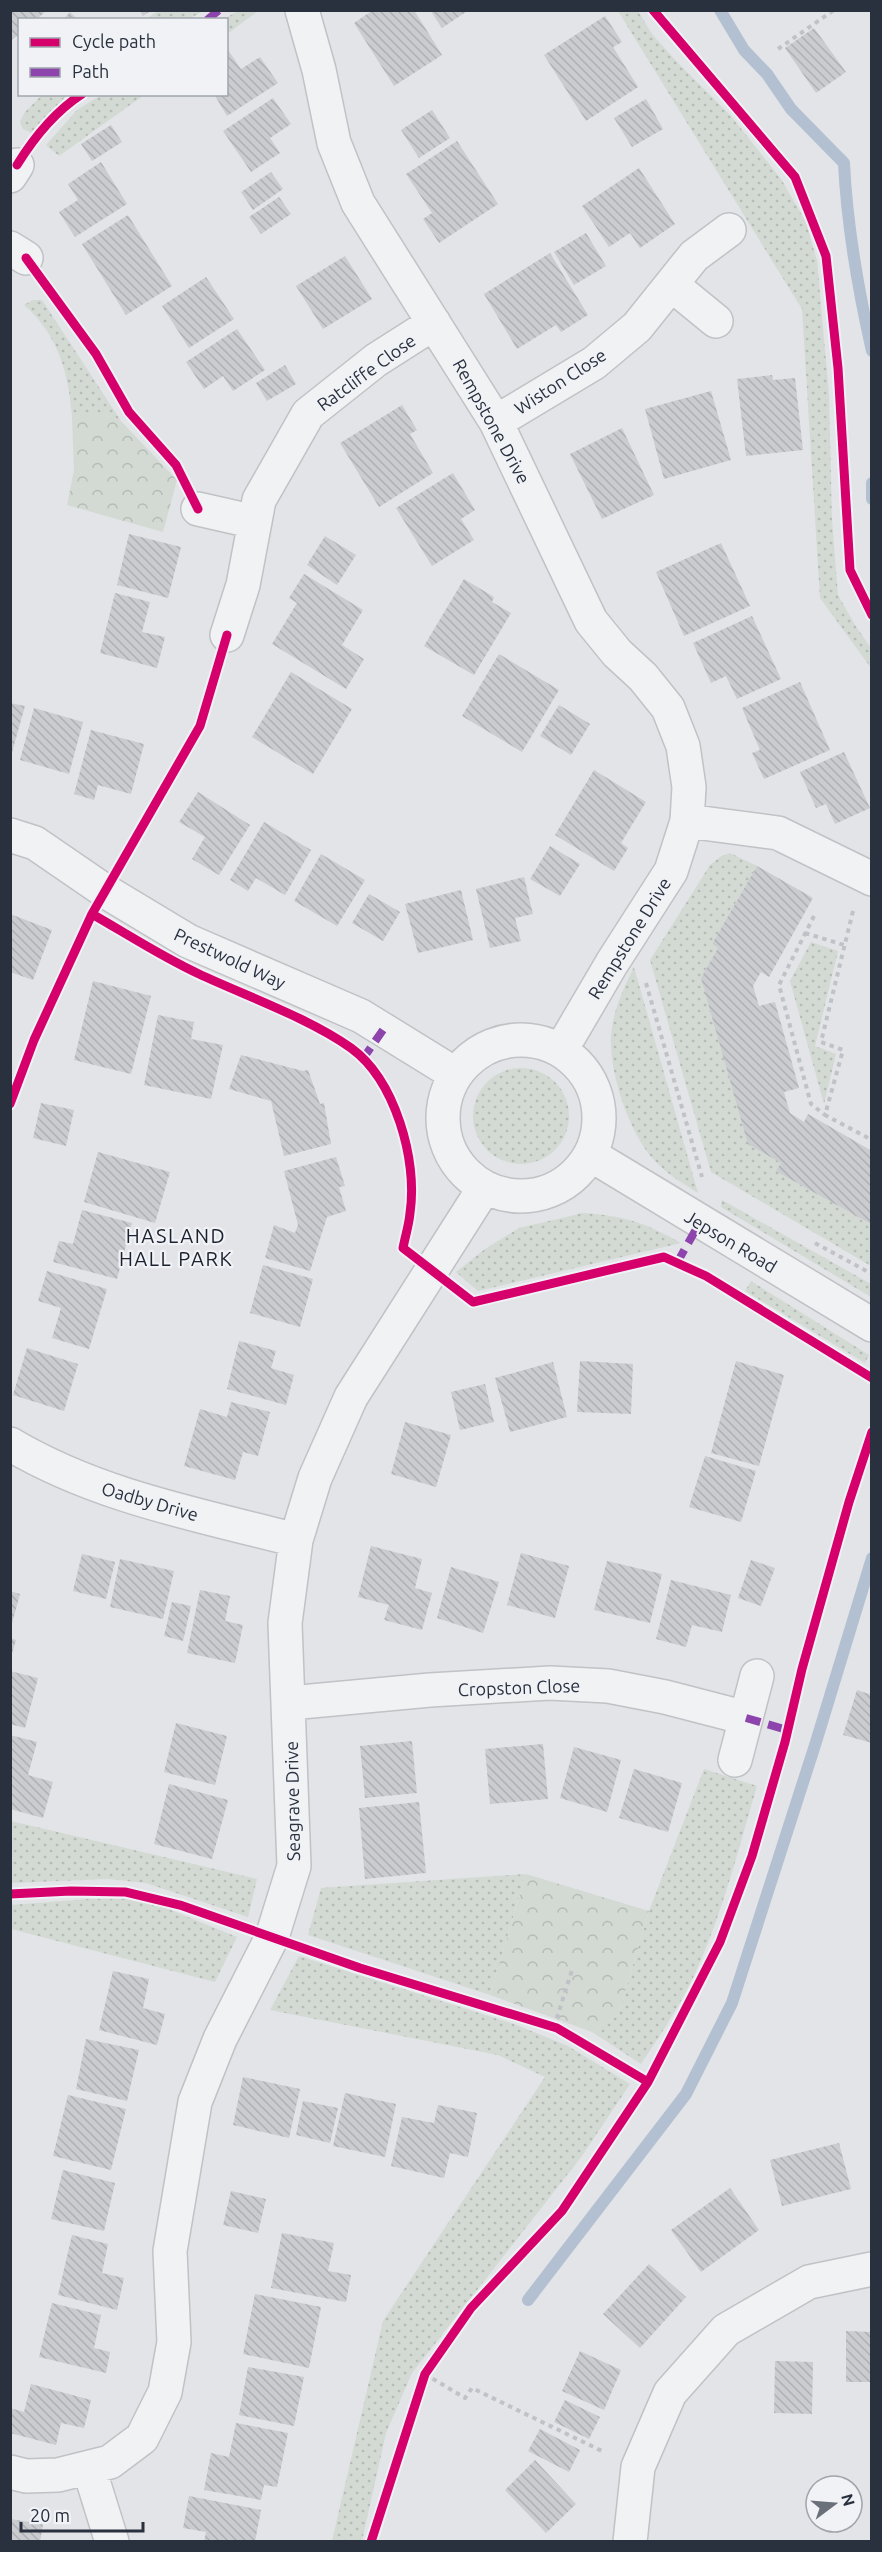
<svg xmlns="http://www.w3.org/2000/svg" width="882" height="2552" viewBox="0 0 882 2552" font-family="Ubuntu,sans-serif">
<defs>
<pattern id="grass-dots" width="8" height="8" patternUnits="userSpaceOnUse" patternTransform="scale(1.5)"><rect width="8" height="8" fill="#d3dad3"/><path d="M2 2h.1M6 6h.1" fill="none" stroke="#b5bcb6" stroke-width="1.8" stroke-linecap="round"/></pattern>
<pattern id="forest-crowns" width="20" height="18" patternUnits="userSpaceOnUse" patternTransform="scale(1.5)"><rect width="20" height="18" fill="#d3dad3"/><path d="M2 6a3 3 0 1 1 6 0M12 15a3 3 0 1 1 6 0" fill="none" stroke="#b5bcb6"/></pattern>
<pattern id="building-back-hatch" width="6" height="6" patternUnits="userSpaceOnUse" patternTransform="scale(1.5)"><rect width="6" height="6" fill="#cacccf"/><path d="M-1 5l2 2M0 0l6 6M5-1l2 2" fill="none" stroke="#aeb0b3"/></pattern>
</defs>
<rect width="100%" height="100%" fill="#e2e4e7"/>
<path fill="url(#grass-dots)" d="M159 10H203V11L189 19H146Z
M238 11H258L227 34 226 20 224 19Z
M618 11H638L652 34 677 62 731 116 781 179 806 222 817 261 829 395 832 521 838 595 855 625 871 648V668L820 598 802 309Z
M42 95H67L32 133 23 129 20 122 25 112Z
M101 95H144L59 156 46 145 77 110Z
M33 300H42L121 421 105 415 72 417C69 374 58 334 24 305Z
M730 853 757 866 712 944 718 948 701 978 781 1163 777 1171 871 1225V1266L711 1172 650 960 710 865 720 857Z
M811 942 838 951 815 1046 836 1054 824 1104 790 981Z
M634 967 698 1193C682 1183 667 1174 654 1160 629 1133 609 1072 611 1036 613 1011 623 989 634 967Z
M473 1116a48 48 0 1 1 96 0a48 48 0 1 1-96 0Z
M722 1200 871 1284V1297L721 1207Z
M583 1213C624 1216 644 1222 681 1243L478 1291 456 1272 485 1249 519 1228Z
M751 1281 869 1355 865 1363 745 1291Z
M704 1769 757 1786C739 1847 723 1911 697 1969 682 2003 661 2034 641 2064L592 2032 618 2015 649 1911Z
M11 1821 257 1879 248 1917 146 1883 108 1879 11 1883Z
M526 1874 490 1995 308 1935 321 1888Z
M87 1899H125L166 1908 237 1937 215 1982 11 1929V1905Z
M299 1956 514 2024 568 2046 630 2084 582 2156 412 2373 386 2433 362 2541H332L383 2321 545 2077 498 2055 270 2010Z"/>
<path fill="url(#forest-crowns)" d="M92 414 105 415 121 421 177 480 163 532 67 505 74 470 72 417Z
M526 1874 649 1911 618 2015 592 2032 490 1995Z"/>
<g fill="none" stroke-linecap="round" stroke-linejoin="round">
<path stroke="#b2c0d1" stroke-width="12" d="M720 10 744 50 767 74 791 109 844 163C847 227 858 289 872 351
M872 483V499
M528 2300 686 2094 732 2003 816 1742 872 1558"/>
</g>
<path fill="url(#building-back-hatch)" d="M10 10H47L36 20H20V34L10 41Z
M139 10H152L143 16Z
M373 10H414L442 55 394 86 354 23Z
M430 10H469L442 28Z
M70 12 78 20H63Z
M605 16 622 42 613 47 638 87 586 121 544 55Z
M814 28 846 72 816 93 785 48Z
M226 47 241 69 260 57 278 83 227 116 214 94H226Z
M273 98 291 124 270 138 280 153 251 172 223 131Z
M646 99 663 129 632 147 614 118Z
M432 110 450 138 419 158 401 130Z
M111 125 122 142 92 161 81 144Z
M457 141 498 204 439 243 423 219 432 213 406 174Z
M101 162 127 204 75 237 59 212 78 200 68 184Z
M639 168 675 224 640 248 630 233 609 247 582 206Z
M271 172 283 189 253 210 241 192Z
M279 197 291 214 261 234 249 217Z
M128 215 172 286 126 315 82 244Z
M586 233 606 266 574 285 554 252Z
M550 253 588 315 561 332 556 325 517 349 484 294Z
M345 256 372 299 323 329 296 286Z
M206 277 234 319 189 348 162 306Z
M237 329 265 370 233 391 223 376 204 389 186 362Z
M285 365 296 384 267 401 256 383Z
M772 375 773 380 795 378 803 450 746 456 737 379Z
M711 391 731 460 664 479 645 409Z
M402 405 417 430 410 434 433 473 379 507 340 443Z
M622 428 654 495 602 519 570 454Z
M453 473 475 510 461 519 474 540 432 566 396 508Z
M129 534 181 547 168 598 117 585Z
M325 536 356 555 337 585 307 565Z
M721 543 750 606 684 636 656 572Z
M304 574 363 610 342 645 364 659 346 689 272 644 297 603 289 598Z
M464 579 494 597 492 602 511 613 474 675 424 646Z
M115 593 150 602 142 632 165 637 157 668 100 653Z
M752 616 781 679 737 699 726 676 711 683 693 643Z
M499 654 559 690 522 752 462 716Z
M291 672 352 709 313 774 252 737Z
M800 682 830 750 764 779 752 753 760 750 742 708Z
M10 703 25 706 11 756H10Z
M559 705 590 724 571 755 540 736Z
M34 708 83 722 69 774 20 760Z
M91 730 144 744 131 794 98 785 94 800 74 794Z
M844 752 870 808 835 824 826 804 816 808 800 772Z
M594 770 646 802 621 843 628 848 614 871 555 835Z
M198 792 250 825 219 875 192 859 205 837 179 822Z
M264 822 311 850 285 895 256 878 248 891 230 880Z
M550 846 580 864 560 896 530 879Z
M321 854 365 880 337 926 294 901Z
M757 866 813 898 769 977 761 972 753 986 759 1006 775 1002 799 1088 784 1092 790 1113 804 1122 808 1114 872 1151V1225L776 1171 781 1163 748 1144 701 978 718 948 712 944Z
M524 877 533 914 515 918 521 941 490 948 476 889Z
M461 890 473 940 418 953 405 904Z
M369 894 400 912 383 941 352 923Z
M10 914 52 930 33 980 10 972Z
M93 981 151 996 131 1074 74 1060Z
M158 1015 194 1022 191 1039 223 1045 211 1099 144 1085Z
M241 1055 303 1071 308 1070 320 1104 324 1103 331 1144 284 1156 271 1101 229 1089Z
M41 1103 74 1110 66 1146 33 1138Z
M98 1152 170 1172 155 1223 84 1202Z
M336 1157 345 1186 339 1187 346 1211 327 1217 310 1271 265 1258 274 1225 295 1233 298 1225 284 1171Z
M82 1210 132 1223 117 1279 53 1262 59 1241 73 1244Z
M263 1265 313 1279 300 1327 250 1313Z
M47 1271 107 1289 89 1349 52 1338 61 1308 38 1301Z
M239 1341 276 1351 271 1368 294 1375 286 1405 227 1389Z
M27 1348 78 1364 64 1411 13 1395Z
M580 1361 633 1364 631 1414 577 1412Z
M736 1361 784 1375 759 1466 711 1453Z
M553 1362 567 1417 510 1432 495 1378Z
M485 1384 494 1422 460 1430 451 1392Z
M231 1402 270 1412 258 1456 243 1452 235 1480 184 1466 200 1409 227 1417Z
M405 1422 451 1435 436 1487 391 1474Z
M705 1456 756 1471 741 1522 689 1507Z
M371 1546 422 1559 415 1588 432 1593 422 1630 384 1620 389 1605 358 1597Z
M521 1553 569 1566 555 1618 507 1605Z
M82 1554 115 1562 106 1599 73 1591Z
M120 1559 174 1571 163 1619 110 1607Z
M751 1560 775 1568 761 1606 738 1598Z
M607 1561 662 1574 650 1623 594 1610Z
M451 1567 499 1582 483 1633 437 1618Z
M671 1580 731 1595 722 1632 692 1625 686 1647 656 1639Z
M200 1590 230 1596 225 1621 243 1625 235 1663 187 1653Z
M10 1591 20 1594 11 1627H10Z
M172 1602 191 1606 183 1641 164 1636Z
M10 1638 16 1640 11 1657H10Z
M10 1671 38 1678 25 1728 10 1724Z
M857 1690 872 1695V1743L843 1735Z
M176 1723 227 1736 215 1785 164 1772Z
M10 1735 37 1742 28 1775 53 1782 43 1818 10 1809Z
M412 1741 417 1793 365 1798 360 1746Z
M543 1744 548 1799 490 1804 485 1749Z
M574 1747 621 1760 607 1812 560 1798Z
M634 1769 682 1783 668 1832 619 1818Z
M169 1784 228 1800 212 1859 154 1844Z
M419 1802 426 1873 365 1879 359 1808Z
M113 1971 149 1979 143 2008 165 2014 157 2045 99 2030Z
M86 2039 139 2050 127 2101 76 2089Z
M243 2077 300 2089 289 2138 233 2125Z
M345 2093 396 2104 385 2157 333 2146Z
M68 2095 126 2109 111 2170 53 2156Z
M303 2101 338 2108 330 2143 296 2135Z
M438 2105 477 2113 468 2157 450 2153 444 2178 391 2166 402 2117 434 2123Z
M839 2143 851 2189 782 2206 770 2160Z
M63 2170 115 2183 104 2231 51 2219Z
M730 2188 759 2230 701 2272 671 2230Z
M231 2191 266 2199 258 2233 223 2225Z
M282 2233 334 2243 328 2271 351 2275 346 2302 271 2288Z
M72 2235 108 2244 102 2273 124 2278 117 2310 58 2295Z
M649 2264 686 2297 640 2348 603 2314Z
M255 2294 321 2307 309 2368 243 2354Z
M52 2303 101 2315 94 2348 110 2352 106 2373 39 2357Z
M846 2331 872 2332V2382H846Z
M580 2351 621 2370 604 2410 562 2391Z
M775 2361 813 2362 812 2414 774 2413Z
M248 2367 304 2377 294 2426 239 2415Z
M31 2384 91 2400 84 2428 61 2423 56 2445 10 2433V2408L24 2412Z
M565 2400 600 2417 589 2439 554 2422Z
M236 2423 288 2433 277 2487 264 2485 261 2500 204 2490 211 2453 229 2457Z
M540 2429 580 2450 569 2472 528 2451Z
M535 2460 576 2504 546 2533 505 2490Z
M189 2496 261 2510 255 2542H204L206 2532 183 2528Z
M10 2519 43 2524 40 2542H10Z"/>
<g fill="none" stroke-linecap="round" stroke-linejoin="round">
<defs>
<path id="street" d="M302 10 319 70 334 143 358 203 496 422 591 621 617 653 643 677 668 708 683 746 689 787 687 821 671 871 612 963 561 1050
M10 176 17 165
M10 248 26 258
M672 285 716 321
M496 422 594 363 637 327 694 256 729 230
M198 509 255 522
M227 635 243 585 259 500 308 414 376 360 434 323
M687 821 778 833 872 879
M10 835 35 843 105 891 188 941 361 1016 455 1074
M443 1118a78 78 0 1 1 156 0a78 78 0 1 1-156 0Z
M591 1155 872 1325
M10 1444C97 1496 199 1515 296 1540
M290 1703 430 1690 550 1683 608 1686 665 1697 746 1718
M735 1760 757 1676
M89 2468 112 2542
M10 2472 26 2476 58 2475 110 2462 142 2438 165 2392 174 2342 170 2251 195 2102 220 2039 272 1937 294 1866 285 1623 296 1540 315 1478 351 1397 484 1188
M630 2542 638 2467 670 2393 726 2330 809 2282 872 2269"/>
</defs>
<use href="#street" stroke="#c0c2c5" stroke-width="36"/>
<path stroke="#c1c2c7" stroke-width="4" stroke-dasharray="4.5 4.5" stroke-linecap="butt" d="M778 49 834 10
M853 911 821 1042 843 1050 825 1115 872 1140
M814 916 779 985 811 1104 825 1115
M805 933 844 945
M646 983 702 1177
M815 1243 872 1274
M554 2027 572 1970
M425 2374 465 2398 472 2388 604 2452"/>
<use href="#street" stroke="#f1f2f4" stroke-width="33"/>
<path stroke="#8e44ad" stroke-width="8" stroke-dasharray="15 8" stroke-linecap="butt" d="M207 20 219 10
M362 1060 383 1030
M677 1263 700 1222
M746 1718 787 1730"/>
<defs>
<path id="cycleway" d="M653 10 795 177 826 256 838 368 850 570 872 615
M17 165C33 139 56 111 82 94
M26 258 96 354 129 412 176 465 198 509
M92 914C127 934 162 957 199 974 246 996 309 1018 351 1048 395 1080 418 1160 410 1213 409 1225 405 1237 403 1248L473 1302 664 1257 706 1276 872 1378
M10 1104 34 1040 92 914 200 726 227 635
M10 1894 71 1891 126 1892 180 1905 360 1968 557 2028 648 2082
M371 2542 425 2374 471 2308 562 2211 648 2082 720 1942 752 1856 785 1742 802 1669 849 1502 872 1432"/>
</defs>
<use href="#cycleway" stroke="#f0f2f6" stroke-width="13"/>
<use href="#cycleway" stroke="#d6006c" stroke-width="9"/>
</g>
<g text-anchor="middle" dominant-baseline="central" stroke-width="4.5" stroke-linejoin="round" paint-order="stroke">
<g font-size="18" fill="#29313f" stroke="#f0f2f6">
<text transform="translate(366 372) rotate(-36)">Ratcliffe Close</text>
<text transform="translate(560 381) rotate(-33)">Wiston Close</text>
<text transform="translate(492 421) rotate(61)">Rempstone Drive</text>
<text transform="translate(629 938) rotate(-58)">Rempstone Drive</text>
<text transform="translate(230 958) rotate(25)">Prestwold Way</text>
<text transform="translate(731 1241) rotate(31)">Jepson Road</text>
<text transform="translate(150 1501) rotate(16)">Oadby Drive</text>
<text transform="translate(519 1687) rotate(-2)">Cropston Close</text>
<text transform="translate(292 1801) rotate(-91)">Seagrave Drive</text>
</g>
<g font-size="20" letter-spacing="1.5" fill="#1c2230" stroke="#f0f2f6">
<text x="176" y="1235">HASLAND<tspan x="176" dy="23">HALL PARK</tspan></text>
</g>
</g>
<rect width="882" height="2552" fill="none" stroke="#29313f" stroke-width="24"/>
<rect x="18" y="18" width="210" height="78" fill="#f0f2f6" stroke="#a0a5ad" stroke-width="1.5"/>
<rect x="30" y="38" width="30" height="9" fill="#d6006c" stroke="#a0a5ad" stroke-width="1.5"/>
<text x="72" y="48" font-size="18" fill="#29313f">Cycle path</text>
<rect x="30" y="68" width="30" height="9" fill="#8e44ad" stroke="#a0a5ad" stroke-width="1.5"/>
<text x="72" y="78" font-size="18" fill="#29313f">Path</text>
<g transform="translate(834 2504) rotate(74)"><circle r="28" fill="#f0f2f6" stroke="#a0a5ad" stroke-width="1.5"/>
<path d="M0-4.5L10 22L0 15L-10 22Z" fill="#6a707a"/>
<text y="-9" font-size="16" font-weight="bold" text-anchor="middle" fill="#29313f">N</text>
</g>
<path d="M21 2522v9h122v-9" fill="none" stroke="#29313f" stroke-width="3"/>
<text x="30" y="2522" font-size="18" fill="#29313f" stroke="#f0f2f6" stroke-width="4.5" paint-order="stroke">20 m</text>
</svg>
